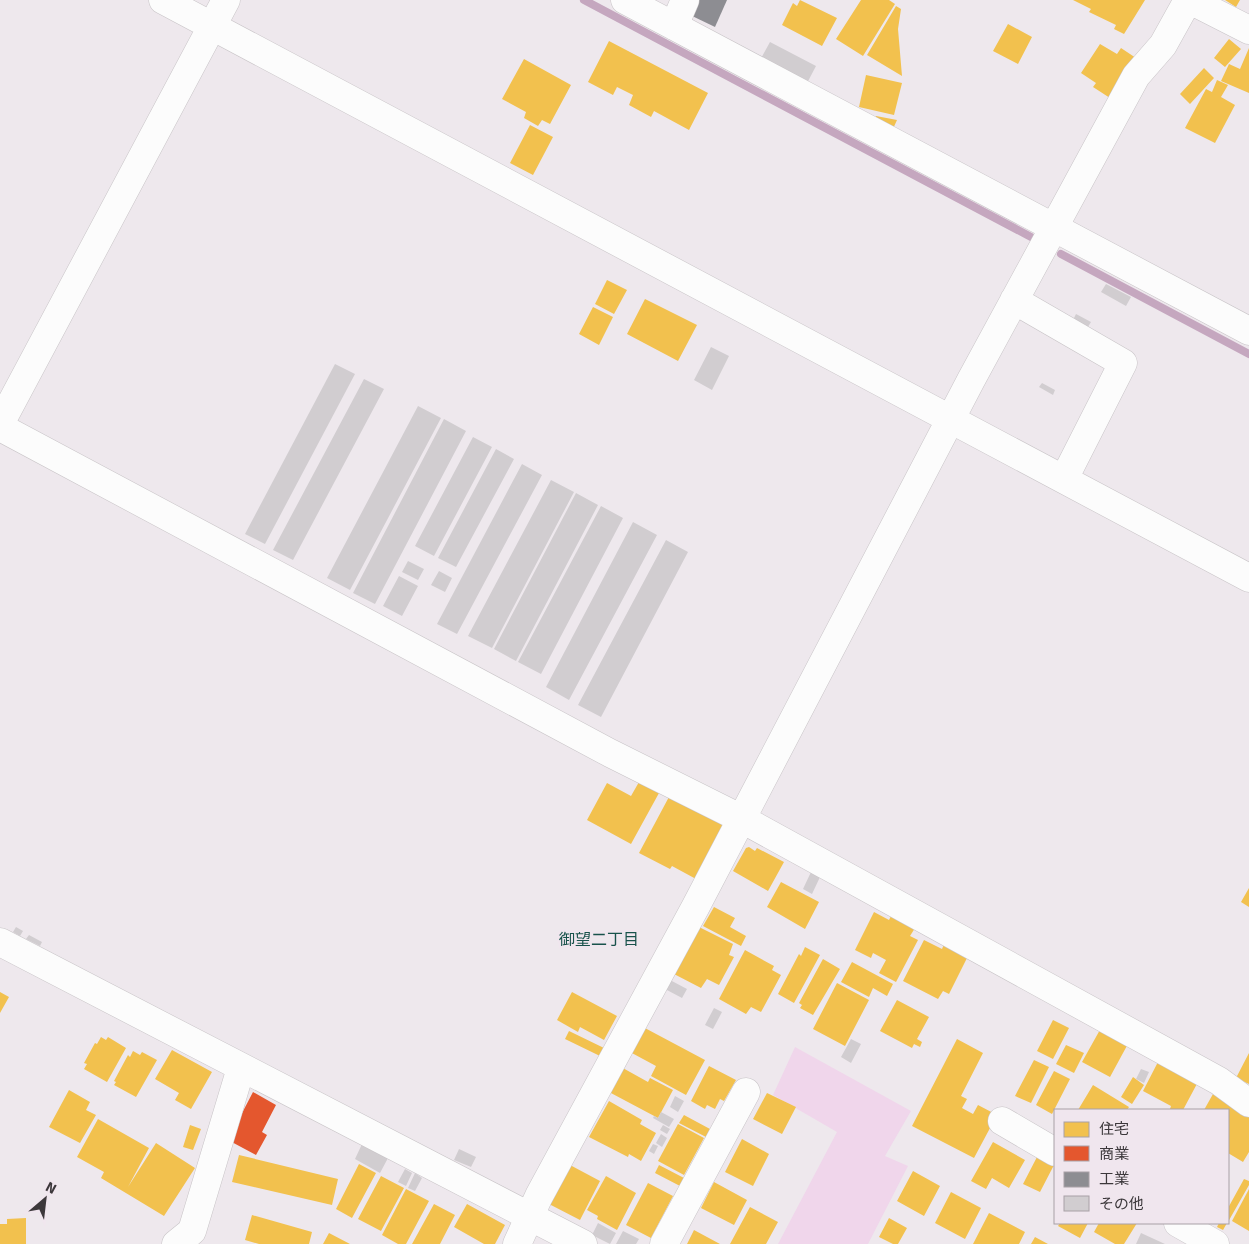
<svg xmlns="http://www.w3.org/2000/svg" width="1249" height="1244" viewBox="0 0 1249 1244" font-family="Signika,'Noto Sans JP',sans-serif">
<rect width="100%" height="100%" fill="#eee8ed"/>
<path fill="#f0d6eb" d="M795 1047 911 1111 885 1156 908 1166 868 1244H778L837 1132 773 1095Z"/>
<path fill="#f2c14e" d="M800 0 837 18 822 46 782 25 793 3 797 6Z
M861 0H889L895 4 863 56 836 39Z
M1073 0H1145L1124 34 1114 29 1116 25 1089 12 1091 9Z
M1225 0H1240L1236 7Z
M896 6 901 9 898 29 902 76 867 55Z
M1008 24 1032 37 1018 64 993 51Z
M1229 39 1241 49 1225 67 1214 58Z
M609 41 708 93 689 130 654 111 651 117 629 105 633 95 617 87 613 95 588 82Z
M1100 44 1117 54 1121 48 1136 58 1110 98 1093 87 1096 83 1081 73Z
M1249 48V93L1221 81 1229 64 1240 69Z
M524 59 571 85 550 124 542 120 538 126 524 118 526 112 502 99Z
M1204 68 1214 78 1190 104 1180 94Z
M866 75 902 83 894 115 859 107Z
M1217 80 1228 85 1221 97 1235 105 1215 143 1185 128 1206 89 1212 92Z
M876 116 897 120 892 131 874 124Z
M530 125 553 137 533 175 510 163Z
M607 280 627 290 614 314 595 304Z
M645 299 697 325 678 361 627 334Z
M593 307 613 317 599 345 579 334Z
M639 782 659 793 631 844 587 820 607 783 631 796Z
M670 795 725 824 696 879 672 866 670 869 639 853Z
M749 847 755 851 757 848 784 862 768 891 733 871 746 848Z
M781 882 819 902 805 929 767 907Z
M1249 888V907L1241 902Z
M714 907 735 918 730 927 746 936 741 946 703 926Z
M874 912 889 920 891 916 915 928 910 936 918 940 896 982 879 973 886 960 873 953 871 958 855 950Z
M699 927 733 944 729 955 734 957 719 985 707 979 701 988 674 974Z
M924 940 942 949 945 942 969 954 949 994 943 991 938 999 903 981Z
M805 947 820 955 794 1003 778 994 799 954 801 956Z
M745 950 774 966 772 970 781 975 761 1012 751 1007 746 1014 719 999Z
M823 959 840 969 813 1015 800 1008 802 1005 799 1003Z
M852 962 893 984 887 996 873 988 869 997 841 982Z
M837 983 869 1000 845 1046 813 1029Z
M0 992 9 997 0 1013Z
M572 992 617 1016 604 1040 580 1027 578 1032 557 1020Z
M897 1000 929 1017 917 1039 922 1042 920 1047 914 1044 912 1048 880 1031Z
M1053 1020 1069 1028 1053 1059 1037 1051Z
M643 1027 705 1060 686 1095 651 1076 656 1066 630 1052Z
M1101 1028 1129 1042 1110 1077 1082 1062Z
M569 1031 604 1048 600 1056 565 1039Z
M101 1037 106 1040 108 1037 126 1048 107 1082 84 1069 87 1064 84 1063 95 1043 97 1044Z
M957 1039 983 1053 961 1096 967 1099 962 1108 973 1114 978 1105 997 1115 974 1158 912 1126Z
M1066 1045 1084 1053 1074 1073 1056 1064Z
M172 1050 212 1072 191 1109 175 1100 179 1093 155 1079Z
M133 1051 140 1055 142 1052 157 1060 136 1097 114 1085 116 1082 114 1081 128 1055 130 1057Z
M1249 1053V1084L1236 1078Z
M1034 1060 1049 1067 1031 1103 1015 1096Z
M1159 1060 1199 1080 1183 1110H1173L1170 1109 1171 1106 1143 1091Z
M709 1066 736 1080 724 1101 720 1099 715 1109 707 1105 705 1109 691 1101Z
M621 1067 648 1082 650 1078 673 1090 658 1118 609 1092Z
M1054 1071 1070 1079 1052 1114 1036 1105Z
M1133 1077 1144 1085 1132 1104 1121 1097Z
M1093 1085 1129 1107 1127 1110H1078Z
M69 1090 90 1102 86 1110 96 1115 80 1143 49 1127Z
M767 1093 796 1107 782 1134 753 1119Z
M1213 1094 1249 1115V1152L1243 1162 1228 1153V1110H1204Z
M609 1101 642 1120 640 1124 656 1133 641 1161 629 1154 628 1157 589 1137Z
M684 1115 710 1129 706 1137 679 1123Z
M98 1119 149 1148 128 1187 156 1143 195 1168 164 1216 101 1178 104 1172 77 1157Z
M678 1124 704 1138 684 1175 658 1161Z
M190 1125 201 1129 193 1150 183 1147Z
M742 1139 769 1154 753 1186 725 1172Z
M993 1142 1025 1160 1009 1188 992 1178 986 1189 971 1181Z
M239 1155 338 1179 332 1205 232 1182Z
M1037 1157 1054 1165 1040 1192 1023 1184Z
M359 1164 376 1173 352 1218 336 1209Z
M570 1165 600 1181 580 1220 549 1204Z
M659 1165 684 1178 680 1186 655 1173Z
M913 1171 940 1186 924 1216 897 1201Z
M381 1176 404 1188 381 1231 358 1219Z
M606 1176 636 1193 617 1230 597 1219 598 1216 587 1210Z
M1244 1179 1249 1181V1185L1228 1222V1208Z
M714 1182 747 1200 734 1225 701 1208Z
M648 1183 673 1196 651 1238 626 1225Z
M406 1189 429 1201 406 1244H398L382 1235Z
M1249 1189V1231L1232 1221Z
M951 1192 981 1208 965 1239 935 1223Z
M434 1204 455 1215 440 1244H412Z
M467 1204 505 1225 495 1244H484L454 1227Z
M750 1207 778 1222 766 1244H730Z
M989 1213 1025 1232 1019 1244H973Z
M252 1215 312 1232 309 1244H259L245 1240Z
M26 1218V1244H0V1224H7V1219Z
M889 1218 907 1228 898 1244H893L879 1237Z
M1060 1223H1088L1080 1238 1058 1226Z
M1099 1223H1137L1124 1244H1115L1094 1232Z
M1219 1223H1227L1223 1230 1217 1227Z
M694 1230 720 1244H687Z
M329 1233 350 1244H323Z
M1035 1237 1048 1244H1031Z"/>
<path fill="#e4572e" d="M253 1092 276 1105 262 1132 267 1135 256 1155 228 1140Z"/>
<path fill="#8d8d92" d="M694 0H727L715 27 688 14Z"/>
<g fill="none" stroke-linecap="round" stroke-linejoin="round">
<path stroke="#c5a7bf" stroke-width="8" d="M584 0 1031 237
M1061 254 1249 354"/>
</g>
<path fill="#d1cdd0" d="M770 42 816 66 805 87 759 62Z
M1106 284 1131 297 1126 306 1101 292Z
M1076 314 1091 322 1086 330 1072 322Z
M711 347 729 356 712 390 694 380Z
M335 364 355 374 265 544 245 534Z
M364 379 384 389 293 560 273 550Z
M1042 383 1055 390 1053 395 1039 387Z
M418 406 441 418 350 590 327 578Z
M444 419 466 431 375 604 353 593Z
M473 437 492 447 434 556 415 546Z
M496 449 514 459 456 567 438 558Z
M522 464 542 475 457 634 437 624Z
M551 480 574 492 492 648 468 636Z
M576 493 598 505 516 661 494 649Z
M601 506 623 518 541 674 518 662Z
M633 522 657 535 569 700 546 687Z
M666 540 688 552 601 717 578 705Z
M408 561 424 569 418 580 402 572Z
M439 571 452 578 445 592 431 585Z
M399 576 418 586 402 616 383 606Z
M811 872 820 877 812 894 803 889Z
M16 927 23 931 20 936 13 932Z
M29 935 42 942 40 946 26 939Z
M670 980 687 989 682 998 665 989Z
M714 1008 722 1012 713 1029 705 1025Z
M851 1039 861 1044 851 1063 841 1057Z
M1141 1069 1149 1072 1144 1083 1136 1079Z
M675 1096 684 1101 678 1112 670 1107Z
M661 1112 674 1119 669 1127 653 1118 654 1116 658 1118Z
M663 1125 670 1129 667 1134 660 1130Z
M661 1134 667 1138 662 1147 656 1143Z
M362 1144 388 1158 380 1173 355 1159Z
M653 1144 658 1146 654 1154 649 1151Z
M459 1149 476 1157 471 1167 454 1160Z
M405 1169 412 1173 406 1186 398 1182Z
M415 1173 422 1178 415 1191 408 1188Z
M598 1223 616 1233 610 1244 592 1235Z
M623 1231 639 1239 636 1244H616Z
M1141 1233 1165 1244H1136Z"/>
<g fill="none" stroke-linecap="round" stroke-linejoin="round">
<defs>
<path id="minor" d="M163 0 1249 578
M625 0 1249 331
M1190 0 1249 30
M674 26 685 0
M1014 300 1123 363 1064 479
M0 424 226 0
M0 427 610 753 742 819 1219 1081 1249 1103
M0 942 583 1244
M1002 1121 1055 1152
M1178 1223 1215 1244
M176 1244 192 1231 241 1068
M517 1244 539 1196 696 906 971 380 1136 76 1163 45 1188 0
M664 1244 746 1092"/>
</defs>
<use href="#minor" stroke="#c8c4c7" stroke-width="29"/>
<use href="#minor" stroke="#fcfcfc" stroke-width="28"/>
</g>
<g text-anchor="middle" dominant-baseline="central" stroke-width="5" stroke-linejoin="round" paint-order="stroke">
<g font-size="16" fill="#19524b" stroke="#f0e6ee">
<text x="599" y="940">御望二丁目</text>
</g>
</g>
<rect x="1054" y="1109" width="175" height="115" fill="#f0e6ee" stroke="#a8a0a6"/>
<rect x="1064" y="1122" width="25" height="15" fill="#f2c14e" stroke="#a8a0a6"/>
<text x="1099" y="1134" font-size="15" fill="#3c383b">住宅</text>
<rect x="1064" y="1146" width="25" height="15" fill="#e4572e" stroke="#a8a0a6"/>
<text x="1099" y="1159" font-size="15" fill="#3c383b">商業</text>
<rect x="1064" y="1172" width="25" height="15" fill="#8d8d92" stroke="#a8a0a6"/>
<text x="1099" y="1184" font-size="15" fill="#3c383b">工業</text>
<rect x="1064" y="1196" width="25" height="15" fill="#d1cdd0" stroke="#a8a0a6"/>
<text x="1099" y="1209" font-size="15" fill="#3c383b">その他</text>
<g transform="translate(45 1199) rotate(28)" stroke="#f0e6ee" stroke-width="4" paint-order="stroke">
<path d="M0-4L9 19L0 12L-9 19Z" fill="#3c383b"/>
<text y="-8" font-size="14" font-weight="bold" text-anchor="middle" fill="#3c383b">N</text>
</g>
</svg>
